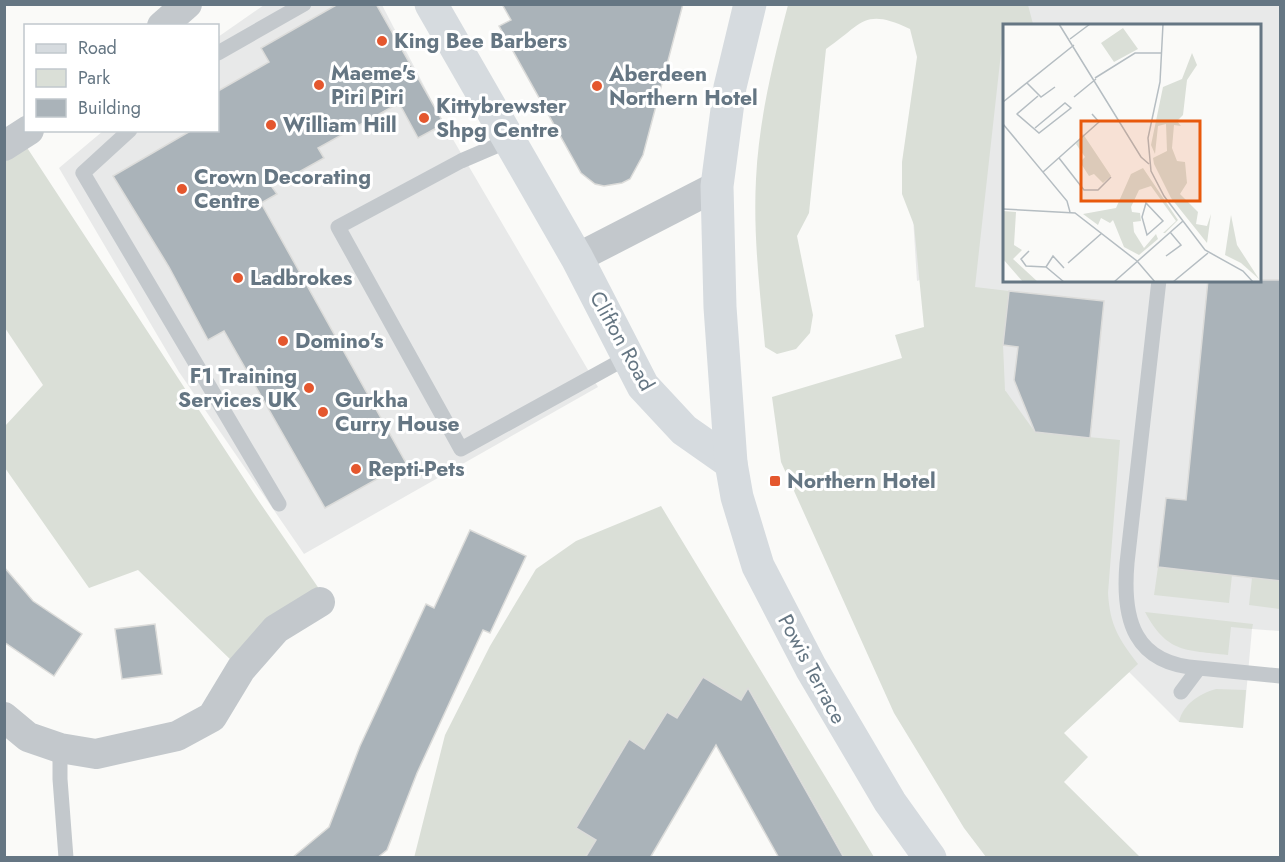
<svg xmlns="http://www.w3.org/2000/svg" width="1285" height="862" viewBox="0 0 1285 862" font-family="Jost,sans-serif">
<rect width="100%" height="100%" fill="#fafaf8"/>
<path fill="#e8e9e9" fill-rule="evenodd" d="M264 5H382L444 124 598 387 304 554 179 372 59 168 103 131 218 130V37Z
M930 5H1280V631L1252 629 1243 728 1179 722 1129 672 1060 554 963 264 917 281 910 170ZM1004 26H1260V280H1004Z"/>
<path fill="#dadfd7" d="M788 5H1028L1033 24 1037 25 1004 26 975 287 1009 291 1003 345 1005 390 1035 432 1120 440 1108 593C1110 625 1118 638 1138 664L1064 733 1088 757 1064 782 1140 857H986L964 828 894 713 781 462 772 397 902 358 895 335 924 327 914 225 902 194V162L917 57 910 29C863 7 863 24 826 49L809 213 797 236 813 315 810 333 796 349 777 354 765 347C760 291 753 236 756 179 759 119 773 62 788 5Z
M24 143 258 500 324 596 234 663 138 570 89 588 5 468V426L43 385 5 328V153Z
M661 506 874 857H844L749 689 741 700 703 677 677 718 667 712 644 749 628 740 576 828 596 840 585 857 414 858 445 735 490 646 536 569 576 541Z
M1158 567 1232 575 1229 603 1154 595Z
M1252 578 1280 581V609L1249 605Z
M1145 612 1253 624 1252 629 1231 627 1228 655C1185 650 1167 653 1145 612Z
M1216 689 1246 690 1243 728 1179 722C1183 704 1199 694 1216 689Z"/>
<path fill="#aab3b9" stroke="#dcdcda" stroke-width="1.5" d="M338 4H376L444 124 418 138 399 103 318 148 324 158 272 187 277 194 261 203 406 463 325 508 224 331 208 340 169 267 113 176 192 130H218V91L269 62 261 48Z
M502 4H683L643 155 630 179 622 183 604 186 595 184 581 173 499 26 511 20Z
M1208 280H1281V581L1158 567 1166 498 1186 500Z
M1009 291 1104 301 1090 438 1035 432 1014 380 1018 347 1003 345Z
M470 530 526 556 490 633 483 630 417 773 387 850 377 858H292L329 827 360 746 426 604 434 608Z
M4 567 33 601 82 634 54 676 4 642Z
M155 624 162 674 122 679 115 629Z
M703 677 741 700 748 688 844 858H779L716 745 650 858H585L596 840 576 828 629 739 644 749 667 712 677 718Z"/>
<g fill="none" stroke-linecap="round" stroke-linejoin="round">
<path stroke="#c3c8cc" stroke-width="15" d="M218 53 304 4
M130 130 83 173 279 504
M510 140 461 161 338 227 461 449 628 357
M1159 280 1127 563C1122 620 1134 664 1199 668
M1181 692 1199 668 1280 676
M60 748V779L66 858"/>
<path stroke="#c3c8cc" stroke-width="30" d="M162 26 187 4
M4 146 29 130
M577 258 717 186
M4 717 28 737 60 748 96 754 177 736 212 717 241 669 276 629 320 602"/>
<path stroke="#d6dbdf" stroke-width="33" d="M431 4 577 258 643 386 684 430 731 463"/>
<path stroke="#d6dbdf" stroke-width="33" d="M750 4 730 87 717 186 720 307 731 463 737 497 758 566 811 668 890 802 930 858"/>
</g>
<g fill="#e4572e" stroke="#fff" stroke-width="2">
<circle cx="382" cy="41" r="6"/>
<circle cx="319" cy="85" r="6"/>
<circle cx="597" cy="86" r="6"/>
<circle cx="424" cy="118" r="6"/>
<circle cx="271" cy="125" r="6"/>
<circle cx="182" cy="189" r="6"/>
<circle cx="238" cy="278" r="6"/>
<circle cx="283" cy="341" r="6"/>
<circle cx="309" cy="388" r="6"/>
<circle cx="323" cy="412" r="6"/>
<circle cx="356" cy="469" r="6"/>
<rect x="769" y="475" width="12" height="12" rx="3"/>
</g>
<g text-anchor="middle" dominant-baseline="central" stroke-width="6" stroke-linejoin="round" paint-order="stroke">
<g font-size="21" font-weight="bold" fill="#657683" stroke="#fff" text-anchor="start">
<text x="394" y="41">King Bee Barbers</text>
<text x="331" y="73">Maeme's<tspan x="331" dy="24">Piri Piri</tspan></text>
<text x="609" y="74">Aberdeen<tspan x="609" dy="24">Northern Hotel</tspan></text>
<text x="436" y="106">Kittybrewster<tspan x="436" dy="24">Shpg Centre</tspan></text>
<text x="283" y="125">William Hill</text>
<text x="194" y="177">Crown Decorating<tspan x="194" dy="24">Centre</tspan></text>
<text x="250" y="278">Ladbrokes</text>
<text x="295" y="341">Domino's</text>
<text x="297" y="376" text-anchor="end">F1 Training<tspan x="297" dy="24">Services UK</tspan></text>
<text x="335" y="400">Gurkha<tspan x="335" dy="24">Curry House</tspan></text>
<text x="368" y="469">Repti-Pets</text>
<text x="787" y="481">Northern Hotel</text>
</g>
<g font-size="21" fill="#657683" stroke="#fff">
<text transform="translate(622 341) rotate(61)">Clifton Road</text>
<text transform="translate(812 669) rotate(62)">Powis Terrace</text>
</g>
</g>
<g transform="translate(1003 24)">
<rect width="258" height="258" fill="#fafaf8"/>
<path d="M120 4 135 25 111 38 98 19ZM189 29 194 41 184 56 180 91 174 97 178 102 171 101 169 124 174 137 182 138 184 159 177 170 195 188 193 200 204 202 208 190 204 219 168 174 151 140 150 134 164 127 163 100 155 102 152 130 148 121 160 63 179 55ZM80 110 108 152 100 159 91 150 86 152 77 138 82 133 73 120ZM140 144 175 196 162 209H160L173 197 148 162 136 166 128 183 129 188 137 189 138 197 130 198 131 208 141 224 153 210 155 215 136 231 121 223 110 196 107 199 98 194 95 201 80 190 113 184 128 150ZM0 187 13 188 11 221 19 226 10 235 35 258H20L0 235ZM228 191 234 221 256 255 238 239 222 231Z" fill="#dadfd7"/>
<path fill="none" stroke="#b5bdc2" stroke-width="1.5" d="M56 0 138 133 146 140M160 0 157 58 145 114 148 147 161 172 202 226 240 247 250 258M67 15 87 0M92 54 132 29H159M24 59 38 73 52 63M71 73 93 55M0 78 71 21M0 100 64 177 67 188M32 104 62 79 68 84 36 109 14 90 35 72M56 134 81 166H95L108 153M40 148 96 98 89 90M143 179 160 197 144 211 139 193ZM0 185 72 189 134 237 152 258M26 227 18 235 23 242 43 243 61 258M163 232 178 221 167 208M65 239 99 209M43 243 50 232 61 244M111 258 180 197M170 258 205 229"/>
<path fill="#e8590c" fill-opacity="0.15" stroke="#e8590c" stroke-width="3" d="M78 97H197V177H78Z"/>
<rect width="258" height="258" fill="none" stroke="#657683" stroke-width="3"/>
</g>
<rect width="1285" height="862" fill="none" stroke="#657683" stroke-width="12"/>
<rect x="24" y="24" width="195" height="108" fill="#ffffff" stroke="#c1c8cd" stroke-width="1.5"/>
<rect x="36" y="44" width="30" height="9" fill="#d6dbdf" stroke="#c1c8cd" stroke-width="1.5"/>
<text x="78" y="54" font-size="18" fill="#657683">Road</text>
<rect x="36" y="69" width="30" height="18" fill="#dadfd7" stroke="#c1c8cd" stroke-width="1.5"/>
<text x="78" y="84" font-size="18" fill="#657683">Park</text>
<rect x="36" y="99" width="30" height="18" fill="#aab3b9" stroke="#c1c8cd" stroke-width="1.5"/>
<text x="78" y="114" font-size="18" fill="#657683">Building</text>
</svg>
